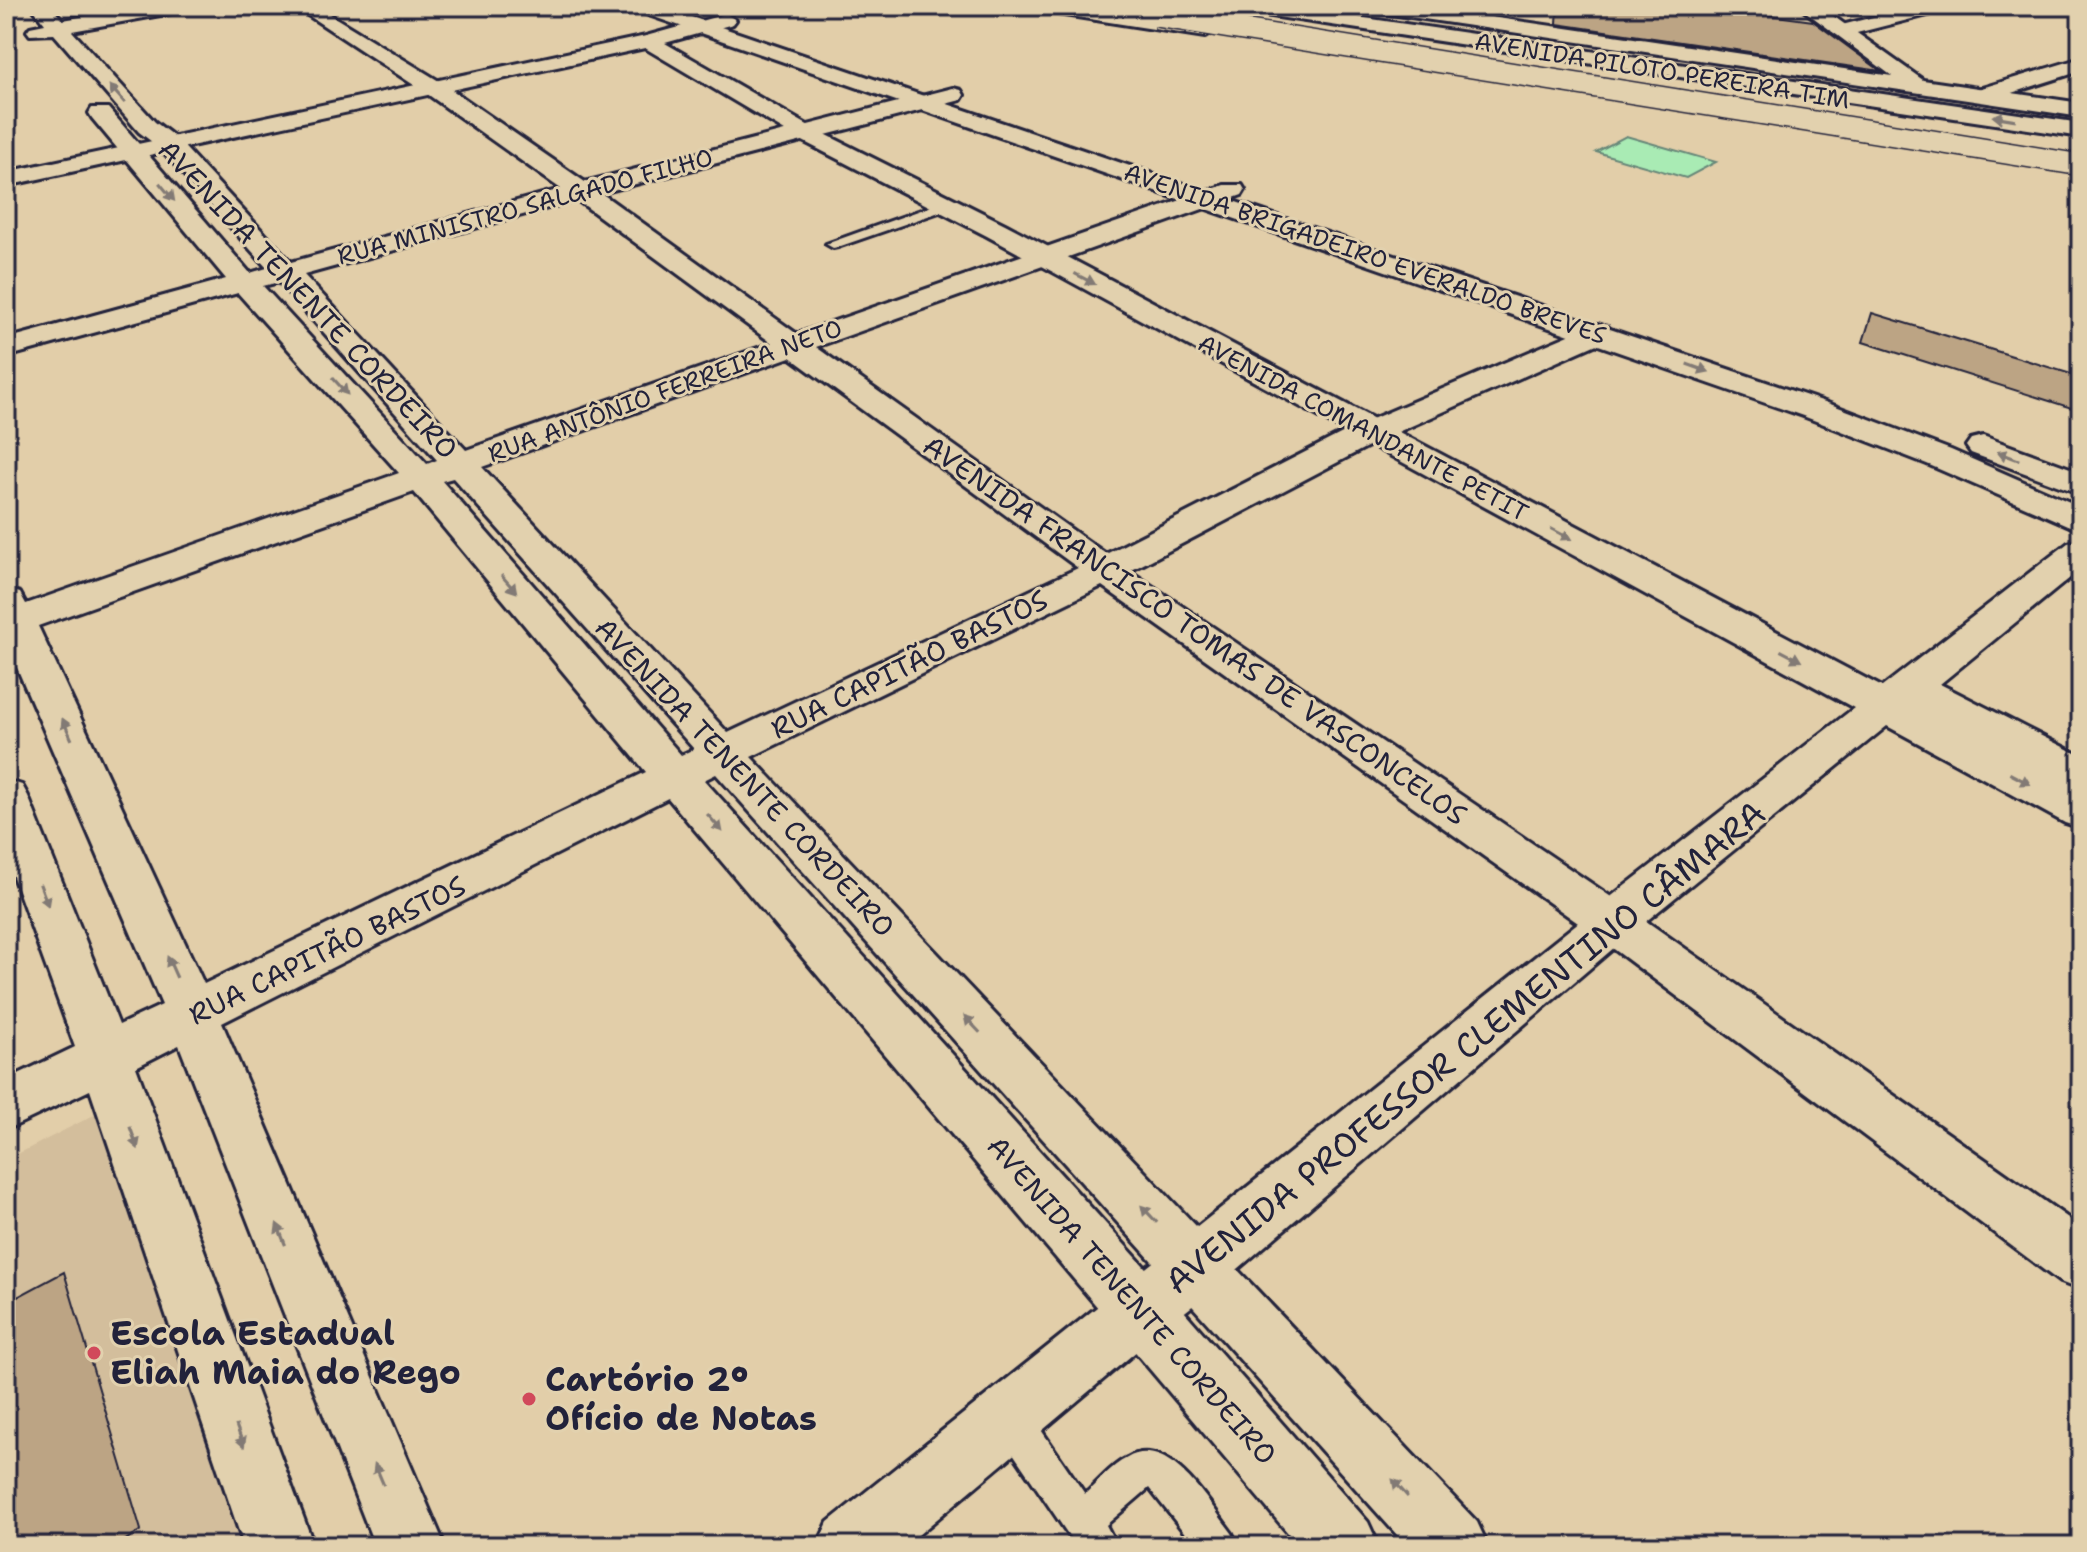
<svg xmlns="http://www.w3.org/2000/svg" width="2087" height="1552" viewBox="0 0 2087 1552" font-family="'Shantell Sans',sans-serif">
<rect width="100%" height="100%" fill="#e2cea9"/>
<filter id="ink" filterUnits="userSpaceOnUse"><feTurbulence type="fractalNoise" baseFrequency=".0125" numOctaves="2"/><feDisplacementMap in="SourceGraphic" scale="16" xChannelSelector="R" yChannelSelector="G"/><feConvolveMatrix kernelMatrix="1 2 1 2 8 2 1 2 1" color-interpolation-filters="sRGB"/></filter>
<g filter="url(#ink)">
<path fill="#d3be9c" d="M96 1114 252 1546H6V1160Z"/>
<path fill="#a9ebb4" stroke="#668678" stroke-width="2" d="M1626 136 1716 162 1686 178 1596 152Z"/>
<path fill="#bca484" stroke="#22223b" stroke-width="2" d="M1558 6H1702L1813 21 1881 71 1557 24Z
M1872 313 2081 377V411L1863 342Z
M64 1272 141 1530 116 1546H6V1303Z"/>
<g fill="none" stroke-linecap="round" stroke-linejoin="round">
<defs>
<path id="lane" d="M946 201 953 205 951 208 838 247 833 248 826 244Z
M1011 1400 1024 1405 1085 1494C1098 1482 1111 1466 1127 1458 1169 1433 1210 1505 1232 1533L1238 1546H1195L1149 1488 1106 1525 1117 1546H1076L998 1431 993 1418 998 1405Z"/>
<path id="street" d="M31 6H50L63 20 145 6H186L177 12 72 31 155 122 176 138 291 262 561 189 423 91 294 6H316L439 81 585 182 953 88 961 90 964 95 961 100 601 193 797 334 1224 185H1242L1245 190 1242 195 816 347 1106 554 1358 425 1588 327 1598 324 1608 327 1613 333 1608 339 1382 439 1130 571 1629 909 2081 1227V1290L2060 1282 1595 935 1102 586 751 757 1477 1522 1488 1546H1407L716 774 704 780 1163 1287 1368 1522 1379 1546H1299L668 798 222 1023 445 1546H375L179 1045 136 1067 314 1546H244L90 1090 6 1130V1080L75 1047 6 857V780L22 785 28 796 119 1025 162 1005 6 642V589L20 593 26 604 399 473 238 293 6 357V339L226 279 92 118 89 113 92 108H108L250 273 267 268 160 148 139 132 54 34 30 35 27 31 30 27 45 24ZM577 200 772 343 466 450 304 275ZM279 282 437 460 427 464 263 286ZM790 357 1078 568 728 733 482 467ZM453 478 694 749 681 755 442 481ZM414 492 646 772 204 984 38 626Z
M1917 6H1949L1947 10 1841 37 1831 31 1834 27Z
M2081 58V71L1983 102 1972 95 1975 90Z"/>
<path id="secondary" d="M1368 6H1416L1892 76 1798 6H1819L1923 80 2081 103V117L1377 12Z
M726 14 736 20 733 24 665 43 811 127 1005 224 1882 687 2068 543 2081 540V569L1940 684 2081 756V790L2073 788 2081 792V828L2065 823 1887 726 1629 935 1218 1286 1163 1329 905 1546H817L828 1522 1595 909 1854 708 987 236 795 137 645 48 6 186V172L646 36Z"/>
<path id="primary" d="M632 6H659L1825 402 1951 450 2081 507V531L1927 464 1803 416 634 10Z
M1036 6H1081L1205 25 1215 31 1205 37 1045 12Z
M1236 6H1283L2081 123V137L1245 12Z
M1983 436 2081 472V494L1971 453 1966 446 1971 439Z"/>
<path id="highway" d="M1084 6H1129L1163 12 1166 16 1156 22 1093 12Z"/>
</defs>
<use href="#lane" stroke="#22223b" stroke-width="6"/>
<use href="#street" stroke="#22223b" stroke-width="6"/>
<use href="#secondary" stroke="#22223b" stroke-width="6"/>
<use href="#primary" stroke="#22223b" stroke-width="6"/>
<use href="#highway" stroke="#22223b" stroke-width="6"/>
<use href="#lane" fill="#e2d1ae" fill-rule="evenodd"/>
<use href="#street" fill="#e2d1ae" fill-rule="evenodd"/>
<use href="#secondary" fill="#e2d1ae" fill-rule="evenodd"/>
<use href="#primary" fill="#e2d1ae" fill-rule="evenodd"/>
<use href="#highway" fill="#e2d1ae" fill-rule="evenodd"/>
<defs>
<path id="highway-bridge" d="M1156 16 2081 165"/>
</defs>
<use href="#highway-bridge" stroke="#22223b" stroke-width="24" stroke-linecap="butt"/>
<use href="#highway-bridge" stroke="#e2d1ae" stroke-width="21"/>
</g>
<defs><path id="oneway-solid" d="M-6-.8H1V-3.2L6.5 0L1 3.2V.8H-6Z" transform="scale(2)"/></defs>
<g fill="#827a74">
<use href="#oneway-solid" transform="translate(117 94) rotate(-131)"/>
<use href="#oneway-solid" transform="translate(2004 118) rotate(-171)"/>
<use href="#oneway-solid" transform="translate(167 192) rotate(50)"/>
<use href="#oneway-solid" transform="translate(1085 279) rotate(28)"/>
<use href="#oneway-solid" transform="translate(1698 368) rotate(19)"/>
<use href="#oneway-solid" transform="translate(340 386) rotate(48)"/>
<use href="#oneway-solid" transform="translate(2008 456) rotate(-159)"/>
<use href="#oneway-solid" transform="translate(1561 534) rotate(28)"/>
<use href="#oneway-solid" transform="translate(509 584) rotate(49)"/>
<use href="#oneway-solid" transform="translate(1791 656) rotate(28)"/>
<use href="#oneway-solid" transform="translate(67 729) rotate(-114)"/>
<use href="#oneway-solid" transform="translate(2020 779) rotate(28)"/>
<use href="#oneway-solid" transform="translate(715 823) rotate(49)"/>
<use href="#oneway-solid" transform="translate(44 895) rotate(69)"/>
<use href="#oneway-solid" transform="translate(172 967) rotate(-114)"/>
<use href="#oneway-solid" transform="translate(972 1024) rotate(-133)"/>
<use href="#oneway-solid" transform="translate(134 1138) rotate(70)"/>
<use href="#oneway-solid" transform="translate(1149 1214) rotate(-133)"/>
<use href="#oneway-solid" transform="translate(281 1234) rotate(-112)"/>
<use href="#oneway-solid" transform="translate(240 1436) rotate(70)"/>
<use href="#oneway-solid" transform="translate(379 1474) rotate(-113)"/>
<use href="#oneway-solid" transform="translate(1400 1488) rotate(-132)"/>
</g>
</g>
<g fill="#d1495b" stroke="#e2d1ae" stroke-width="3">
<circle cx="94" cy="1353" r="8"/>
<circle cx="529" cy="1399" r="8"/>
</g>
<g text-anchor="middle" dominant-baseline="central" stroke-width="6" stroke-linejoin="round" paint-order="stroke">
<g font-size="24" fill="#22223b" stroke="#e2d1ae">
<text transform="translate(1662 71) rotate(9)">AVENIDA PILOTO PEREIRA TIM</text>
<text transform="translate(525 207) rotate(-15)">RUA MINISTRO SALGADO FILHO</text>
<text transform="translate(1365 254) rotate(19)">AVENIDA BRIGADEIRO EVERALDO BREVES</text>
<text transform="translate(665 391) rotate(-20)">RUA ANTÔNIO FERREIRA NETO</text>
<text transform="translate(1363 428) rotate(28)">AVENIDA COMANDANTE PETIT</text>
</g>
<g font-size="28" fill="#22223b" stroke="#e2d1ae">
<text transform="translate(308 299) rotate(47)">AVENIDA TENENTE CORDEIRO</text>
<text transform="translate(1195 630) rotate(35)">AVENIDA FRANCISCO TOMAS DE VASCONCELOS</text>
<text transform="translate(909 664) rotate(-26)">RUA CAPITÃO BASTOS</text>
<text transform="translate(745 777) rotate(47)">AVENIDA TENENTE CORDEIRO</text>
<text transform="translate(327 950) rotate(-26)">RUA CAPITÃO BASTOS</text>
<text transform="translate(1132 1300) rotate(49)">AVENIDA TENENTE CORDEIRO</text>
</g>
<g font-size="34" fill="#22223b" stroke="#e2d1ae">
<text transform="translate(1465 1047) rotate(-39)">AVENIDA PROFESSOR CLEMENTINO CÂMARA</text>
</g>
<g font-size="34" font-weight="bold" fill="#22223b" stroke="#e2d1ae" text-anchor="start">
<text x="110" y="1333">Escola Estadual<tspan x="110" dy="39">Eliah Maia do Rego</tspan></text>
<text x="545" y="1379">Cartório 2º<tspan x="545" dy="39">Ofício de Notas</tspan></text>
</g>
</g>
<rect width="2087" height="1552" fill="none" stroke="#e2d1ae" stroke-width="32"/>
<rect x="16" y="16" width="2055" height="1520" fill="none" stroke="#22223b" stroke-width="3" filter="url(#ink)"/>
</svg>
